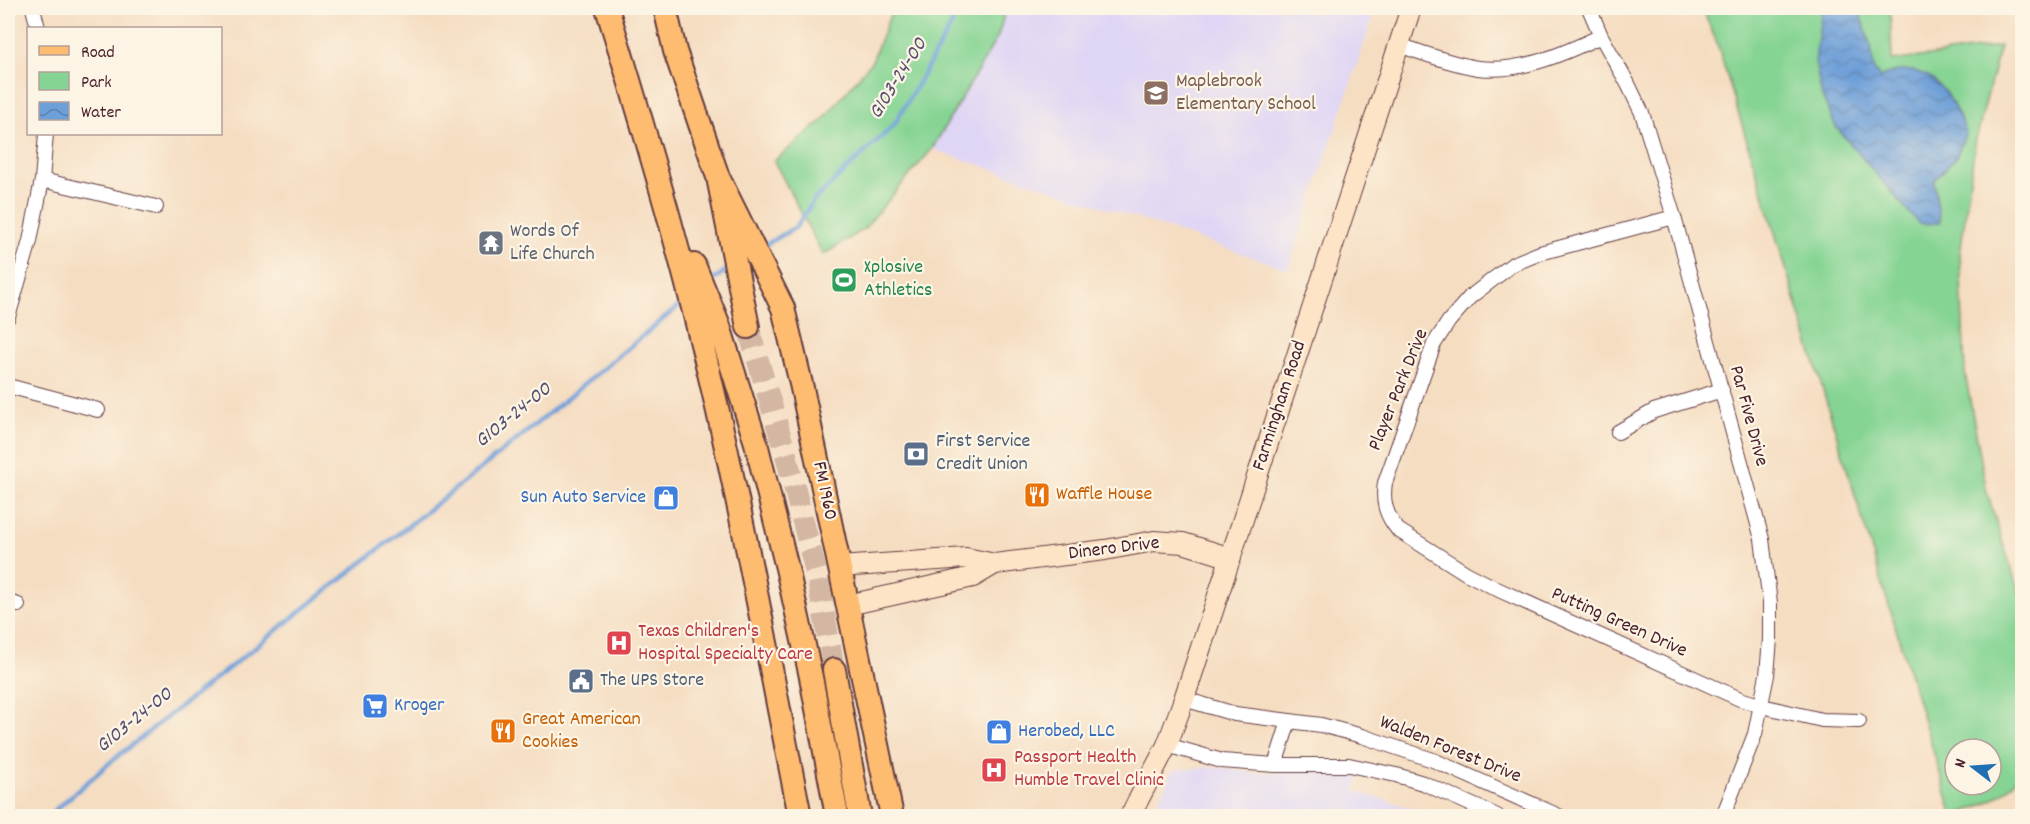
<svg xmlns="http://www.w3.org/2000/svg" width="2030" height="824" viewBox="0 0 2030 824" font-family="Dekko,sans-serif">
<defs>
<pattern id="water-waves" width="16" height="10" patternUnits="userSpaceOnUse" patternTransform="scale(1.5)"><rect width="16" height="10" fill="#6d9fd8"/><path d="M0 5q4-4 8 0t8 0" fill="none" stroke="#5c81af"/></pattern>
</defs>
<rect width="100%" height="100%" fill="#fcf5e5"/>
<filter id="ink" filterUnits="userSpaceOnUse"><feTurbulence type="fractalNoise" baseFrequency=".0167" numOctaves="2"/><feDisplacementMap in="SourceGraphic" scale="12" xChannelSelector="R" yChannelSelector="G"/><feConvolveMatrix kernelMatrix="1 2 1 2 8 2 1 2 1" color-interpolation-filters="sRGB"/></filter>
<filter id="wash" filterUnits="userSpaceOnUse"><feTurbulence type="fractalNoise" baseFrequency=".008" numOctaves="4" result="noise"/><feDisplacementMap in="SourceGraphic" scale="24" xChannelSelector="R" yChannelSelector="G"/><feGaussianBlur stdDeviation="1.35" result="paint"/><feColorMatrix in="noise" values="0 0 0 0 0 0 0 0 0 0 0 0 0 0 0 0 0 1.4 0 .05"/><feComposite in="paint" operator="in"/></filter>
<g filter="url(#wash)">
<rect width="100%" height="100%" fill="#f5ddc1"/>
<path fill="#dfd5f5" d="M1006 8H1376L1288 269 932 149 998 36Z
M1218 767 1256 773 1308 771 1360 774 1355 791 1431 814 1430 816H1151L1173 770Z"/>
<path fill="#85d493" stroke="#687a5f" stroke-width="1.5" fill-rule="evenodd" d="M893 8H1006L998 36 932 149 864 229 823 255 774 161 822 121 872 61Z
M1702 8H1890L1892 61 2000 46 1975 144 1960 254 1965 373 1987 493 2022 602V769C2010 796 1979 807 1953 816L1717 43ZM1955 749H1991V785H1955Z"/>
<path fill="url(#water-waves)" stroke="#5c5f82" stroke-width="1.5" d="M1822 8H1858L1871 47 1874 70 1880 78C1884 76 1889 73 1893 72 1935 62 1952 100 1966 132L1956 157 1934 181 1940 223 1919 224 1836 127 1822 96 1815 62Z"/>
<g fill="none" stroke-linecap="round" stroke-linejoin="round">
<path stroke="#6d9fd8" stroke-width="4.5" d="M760 248 796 227 814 200 894 125 951 26 957 8
M708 284 728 269
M48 816 113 760 513 443 685 301"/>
</g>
</g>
<g filter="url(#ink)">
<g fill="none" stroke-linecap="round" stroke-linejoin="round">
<path stroke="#d3b7a3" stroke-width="22" stroke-dasharray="22 11" stroke-linecap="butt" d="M748 327 786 455 818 580 834 670"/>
<defs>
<path id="street" d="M33 8 38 28
M1589 8 1601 36 1628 84 1642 113 1674 217 1762 539 1770 603V639L1767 675 1755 734 1723 816
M1398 45C1424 53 1451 64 1478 68 1521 73 1563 54 1601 36
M42 180 156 207
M1674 217 1540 253 1513 264 1470 297 1449 321 1434 344 1385 483C1382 502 1386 515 1398 530L1466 573 1499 590 1740 699 1762 706 1822 720 1859 721
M8 317 30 241 42 180 46 134
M8 386 98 410
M1618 432 1654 411 1722 390
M8 602 18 605
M1184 699 1235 714 1321 725 1362 736 1433 760 1559 816
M1167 745 1222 761 1275 765H1349L1396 775 1423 783 1497 816
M1275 765 1289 721"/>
<path id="secondary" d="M840 567 966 558 995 564 1105 550 1154 541 1183 543 1231 558
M848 605 973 577 995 564
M1130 816 1167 745 1184 699 1411 8"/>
<path id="primary" d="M607 8C641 118 674 228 701 340 740 498 768 657 800 816
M665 8 675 51 718 177 748 327
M718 177 783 308 802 388 892 816
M694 265 718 323 756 443 787 568 811 677 837 816
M834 670 860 816"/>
</defs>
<use href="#street" stroke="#643c42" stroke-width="16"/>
<use href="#secondary" stroke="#643c42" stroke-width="22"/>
<use href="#primary" stroke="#643c42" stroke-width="26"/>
<use href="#street" stroke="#fff" stroke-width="14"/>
<use href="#secondary" stroke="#fee4c6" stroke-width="20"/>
<use href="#primary" stroke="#fdbc70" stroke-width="22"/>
</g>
</g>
<defs>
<symbol id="school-square" viewBox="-11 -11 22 22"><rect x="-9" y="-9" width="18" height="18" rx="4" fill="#8d6e63" stroke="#fcf5e5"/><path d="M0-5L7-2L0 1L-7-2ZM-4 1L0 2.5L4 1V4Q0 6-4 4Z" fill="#fff"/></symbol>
<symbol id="temple-square" viewBox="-11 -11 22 22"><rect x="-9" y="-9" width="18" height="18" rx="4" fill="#6b7280" stroke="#fcf5e5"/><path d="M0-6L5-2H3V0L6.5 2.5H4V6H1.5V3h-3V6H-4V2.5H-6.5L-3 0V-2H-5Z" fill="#fff"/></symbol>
<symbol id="stadium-square" viewBox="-11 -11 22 22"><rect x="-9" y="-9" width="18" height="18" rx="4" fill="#2e9e5b" stroke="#fcf5e5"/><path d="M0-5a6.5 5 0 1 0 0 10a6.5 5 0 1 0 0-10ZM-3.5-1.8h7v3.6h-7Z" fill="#fff"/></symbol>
<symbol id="bank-square" viewBox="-11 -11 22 22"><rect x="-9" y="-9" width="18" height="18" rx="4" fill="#5c6f8a" stroke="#fcf5e5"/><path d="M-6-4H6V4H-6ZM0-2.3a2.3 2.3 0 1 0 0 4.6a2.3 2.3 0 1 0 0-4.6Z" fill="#fff"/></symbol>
<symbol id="restaurant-square" viewBox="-11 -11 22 22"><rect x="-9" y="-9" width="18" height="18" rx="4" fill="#e8710a" stroke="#fcf5e5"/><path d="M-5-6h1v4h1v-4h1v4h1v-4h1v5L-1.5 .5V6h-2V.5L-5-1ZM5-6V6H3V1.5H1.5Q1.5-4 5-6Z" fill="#fff"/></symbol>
<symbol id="shop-square" viewBox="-11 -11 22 22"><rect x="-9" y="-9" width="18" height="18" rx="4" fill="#3f7fe0" stroke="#fcf5e5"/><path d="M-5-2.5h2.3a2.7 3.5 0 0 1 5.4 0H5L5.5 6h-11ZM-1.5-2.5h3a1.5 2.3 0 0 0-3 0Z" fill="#fff"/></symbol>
<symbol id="hospital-square" viewBox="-11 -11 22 22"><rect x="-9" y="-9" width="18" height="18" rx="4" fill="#e0444e" stroke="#fcf5e5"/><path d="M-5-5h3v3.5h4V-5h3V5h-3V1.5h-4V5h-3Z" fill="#fff"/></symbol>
<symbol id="civic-square" viewBox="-11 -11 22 22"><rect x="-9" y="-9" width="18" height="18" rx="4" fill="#5c6f8a" stroke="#fcf5e5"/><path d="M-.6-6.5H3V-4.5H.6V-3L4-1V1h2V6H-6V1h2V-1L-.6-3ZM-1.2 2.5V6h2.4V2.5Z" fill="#fff"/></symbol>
<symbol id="supermarket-square" viewBox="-11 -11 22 22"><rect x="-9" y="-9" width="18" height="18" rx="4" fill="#3f7fe0" stroke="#fcf5e5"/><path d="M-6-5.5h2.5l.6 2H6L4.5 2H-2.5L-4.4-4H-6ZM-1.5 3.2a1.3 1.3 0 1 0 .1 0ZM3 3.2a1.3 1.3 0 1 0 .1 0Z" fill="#fff"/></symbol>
</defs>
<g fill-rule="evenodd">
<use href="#school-square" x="1141" y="78" width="30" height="30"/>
<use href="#temple-square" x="476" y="228" width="30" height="30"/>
<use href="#stadium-square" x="829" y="265" width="30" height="30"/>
<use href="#bank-square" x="901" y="439" width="30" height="30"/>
<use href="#restaurant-square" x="1022" y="480" width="30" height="30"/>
<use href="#shop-square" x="651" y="483" width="30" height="30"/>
<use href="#hospital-square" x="604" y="628" width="30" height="30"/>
<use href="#civic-square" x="566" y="666" width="30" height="30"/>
<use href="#supermarket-square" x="360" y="691" width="30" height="30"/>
<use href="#restaurant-square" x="488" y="716" width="30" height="30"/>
<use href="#shop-square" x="984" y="717" width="30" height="30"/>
<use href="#hospital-square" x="979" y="755" width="30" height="30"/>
</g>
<g text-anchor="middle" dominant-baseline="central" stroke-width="4.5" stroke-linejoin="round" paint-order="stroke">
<g font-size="20" fill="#785e54" stroke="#fcf5e5" text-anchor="start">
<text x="1176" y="82">Maplebrook<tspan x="1176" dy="23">Elementary School</tspan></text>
</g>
<g font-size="20" fill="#5b616d" stroke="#fcf5e5" text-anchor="start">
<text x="510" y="232">Words Of<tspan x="510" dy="23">Life Church</tspan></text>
</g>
<g font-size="20" fill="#27864d" stroke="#fcf5e5" text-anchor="start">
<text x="864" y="268">Xplosive<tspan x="864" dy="23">Athletics</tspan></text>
</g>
<g font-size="20" fill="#4a1f2b" stroke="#fcf5e5">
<text transform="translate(1399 390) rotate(-68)">Player Park Drive</text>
<text transform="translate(1280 406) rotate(-72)">Farmingham Road</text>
<text transform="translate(1748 416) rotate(75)">Par Five Drive</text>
<text transform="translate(824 491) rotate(78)">FM 1960</text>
<text transform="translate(1114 549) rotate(-7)">Dinero Drive</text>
<text transform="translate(1619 623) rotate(24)">Putting Green Drive</text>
<text transform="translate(1450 750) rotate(22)">Walden Forest Drive</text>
</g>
<g font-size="20" fill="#4e5e75" stroke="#fcf5e5" text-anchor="start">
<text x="936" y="442">First Service<tspan x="936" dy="23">Credit Union</tspan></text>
<text x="600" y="681">The UPS Store</text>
</g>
<g font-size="20" fill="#c56008" stroke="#fcf5e5" text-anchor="start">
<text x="1056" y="495">Waffle House</text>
<text x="522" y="720">Great American<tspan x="522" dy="23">Cookies</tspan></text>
</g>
<g font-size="20" fill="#366cbe" stroke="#fcf5e5" text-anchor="start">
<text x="646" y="498" text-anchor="end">Sun Auto Service</text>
<text x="394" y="706">Kroger</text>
<text x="1018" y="732">Herobed, LLC</text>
</g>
<g font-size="20" fill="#be3a42" stroke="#fcf5e5" text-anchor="start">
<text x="638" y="632">Texas Children's<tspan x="638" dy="23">Hospital Specialty Care</tspan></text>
<text x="1014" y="758">Passport Health<tspan x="1014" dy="23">Humble Travel Clinic</tspan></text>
</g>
<g font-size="21" font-style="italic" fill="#585270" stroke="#fcf5e5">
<text transform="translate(899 79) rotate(-58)">G103-24-00</text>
<text transform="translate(514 416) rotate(-39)">G103-24-00</text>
<text transform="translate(135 721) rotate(-39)">G103-24-00</text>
</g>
</g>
<rect width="2030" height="824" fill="none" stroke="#fcf5e5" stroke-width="30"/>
<rect x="27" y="27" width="195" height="108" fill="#fcf5e5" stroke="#b59f9b" stroke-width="1.5"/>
<rect x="39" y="46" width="30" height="9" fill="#fdbc70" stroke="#b59f9b" stroke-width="1.5"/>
<text x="81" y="57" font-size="18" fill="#4a1f2b">Road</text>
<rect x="39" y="72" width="30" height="18" fill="#85d493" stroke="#b59f9b" stroke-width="1.5"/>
<text x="81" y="87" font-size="18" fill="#4a1f2b">Park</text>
<rect x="39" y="102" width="30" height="18" fill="url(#water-waves)" stroke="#b59f9b" stroke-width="1.5"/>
<text x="81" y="117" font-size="18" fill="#4a1f2b">Water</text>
<g transform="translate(1973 767) rotate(287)"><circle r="28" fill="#fcf5e5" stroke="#b59f9b" stroke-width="1.5"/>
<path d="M0-4.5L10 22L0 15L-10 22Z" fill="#1f6fb2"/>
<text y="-9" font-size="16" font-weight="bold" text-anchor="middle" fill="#4a1f2b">N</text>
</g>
</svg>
